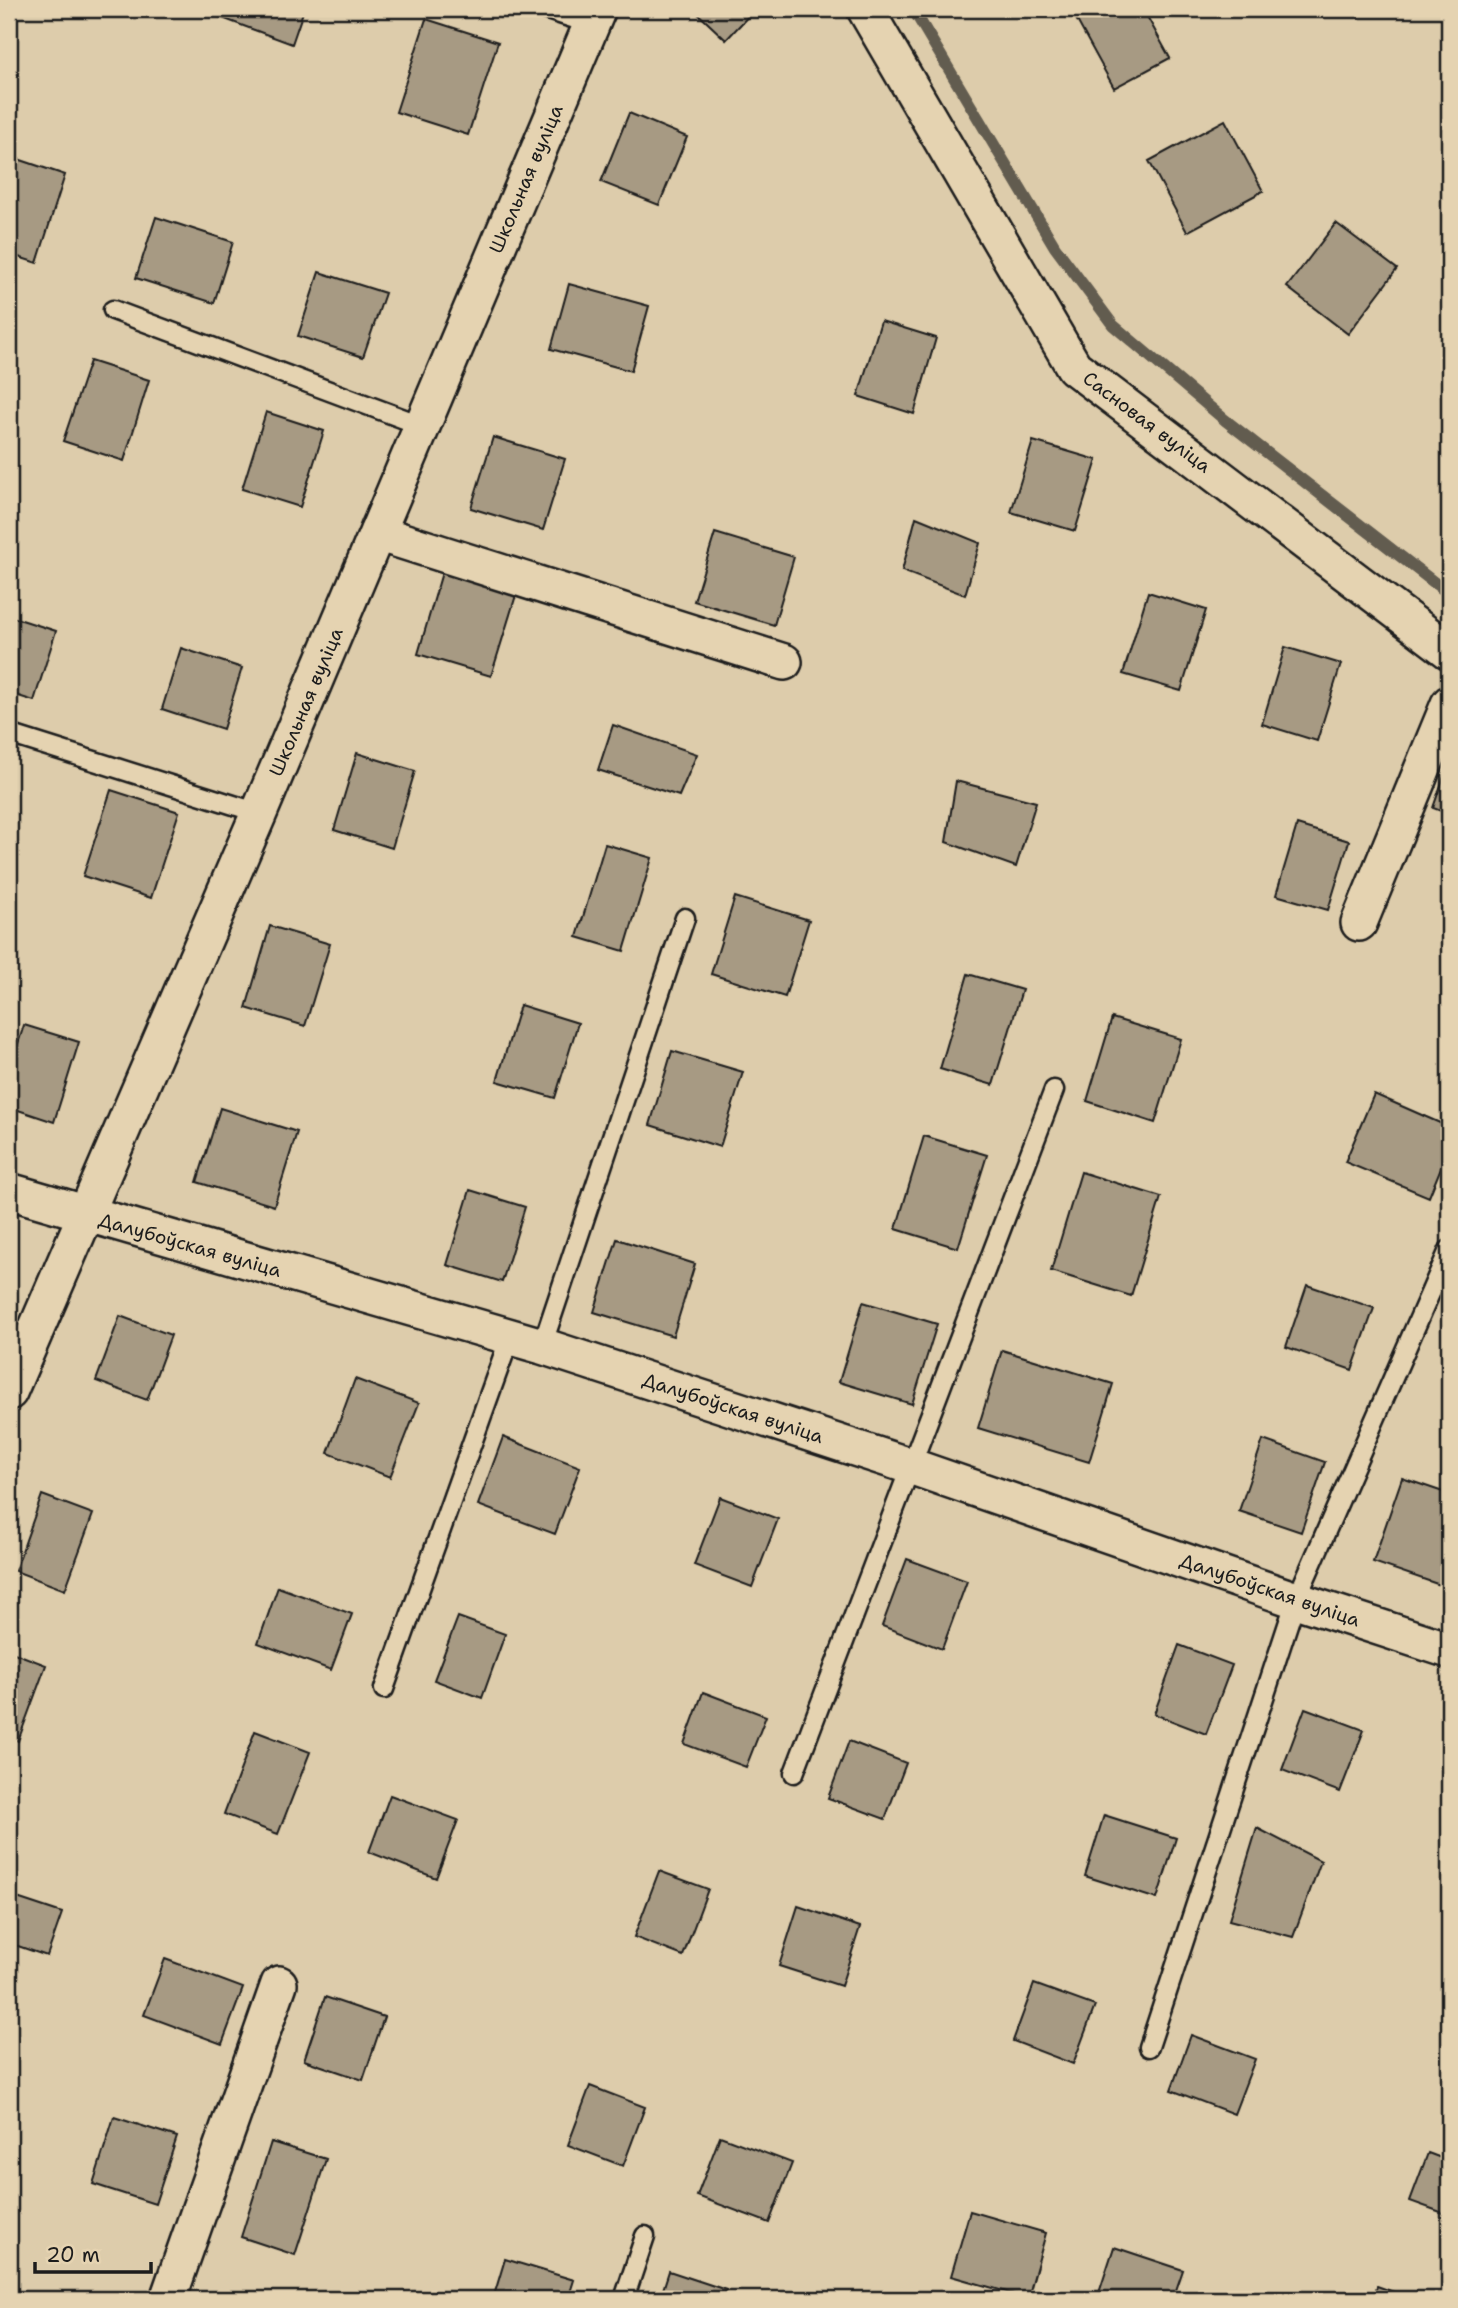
<svg xmlns="http://www.w3.org/2000/svg" width="1458" height="2308" viewBox="0 0 1458 2308" font-family="'Shantell Sans',sans-serif">
<rect width="100%" height="100%" fill="#ddccab"/>
<filter id="ink" filterUnits="userSpaceOnUse"><feTurbulence type="fractalNoise" baseFrequency=".0143" numOctaves="2"/><feDisplacementMap in="SourceGraphic" scale="14" xChannelSelector="R" yChannelSelector="G"/><feConvolveMatrix kernelMatrix="1 2 1 2 8 2 1 2 1" color-interpolation-filters="sRGB"/></filter>
<g filter="url(#ink)">
<g fill="none" stroke-linecap="round" stroke-linejoin="round">
<path stroke="#625c50" stroke-width="12" d="M913 9 1055 247 1113 325 1225 420 1449 594"/>
</g>
<path fill="#a79a83" stroke="#1c1c1c" stroke-width="2" d="M207 9H304L292 44 206 12Z
M693 9H755L726 40Z
M1090 9H1143L1170 58 1114 88 1075 17Z
M426 19 498 42 468 135 396 112Z
M629 113 687 137 659 205 601 182Z
M1225 120 1263 191 1187 232 1149 161Z
M9 156 65 175 37 263 9 254Z
M156 217 233 242 214 303 136 278Z
M1336 223 1397 269 1348 334 1287 287Z
M319 272 385 293 363 357 298 336Z
M569 284 649 306 631 371 551 349Z
M881 321 936 338 914 414 858 396Z
M90 361 149 380 124 461 63 441Z
M266 412 324 431 300 507 242 489Z
M493 437 565 459 543 530 471 508Z
M1033 441 1097 460 1075 531 1011 512Z
M916 517 980 543 965 595 902 571Z
M715 533 794 557 774 625 694 601Z
M443 569 517 592 491 676 418 654Z
M1148 592 1206 610 1181 691 1123 674Z
M9 616 56 631 34 701 9 693Z
M1285 647 1341 664 1317 741 1262 724Z
M181 648 242 668 223 729 162 709Z
M613 725 697 754 679 796 598 770Z
M357 753 415 771 392 848 334 830Z
M1449 762V814L1433 808Z
M956 781 1036 802 1016 867 946 842Z
M111 790 179 812 151 898 83 876Z
M1297 825 1349 841 1328 910 1276 895Z
M605 844 652 858 624 951 577 937Z
M735 897 809 920 785 997 711 974Z
M270 926 330 944 305 1026 246 1008Z
M968 974 1022 990 993 1085 940 1069Z
M520 1005 578 1023 555 1098 497 1081Z
M1112 1018 1181 1039 1155 1123 1087 1101Z
M24 1025 79 1042 54 1122 9 1107V1072Z
M672 1051 743 1072 720 1147 650 1125Z
M1374 1094 1449 1127V1148L1429 1197 1345 1162Z
M220 1108 297 1132 274 1206 197 1182Z
M924 1136 987 1155 958 1248 896 1229Z
M1081 1172 1161 1197 1131 1296 1051 1271Z
M470 1190 525 1207 502 1282 447 1265Z
M617 1239 695 1264 673 1336 594 1312Z
M1307 1285 1374 1308 1352 1370 1286 1347Z
M863 1302 937 1324 912 1404 839 1382Z
M120 1316 171 1335 147 1400 96 1381Z
M1002 1350 1113 1384 1089 1462 978 1428Z
M355 1379 419 1403 390 1477 328 1453Z
M503 1437 580 1467 555 1534 478 1505Z
M1263 1440 1325 1462 1301 1532 1239 1511Z
M1402 1478 1449 1494V1588L1373 1562Z
M42 1495 93 1514 65 1590 15 1571Z
M720 1497 778 1519 752 1587 694 1565Z
M907 1559 967 1581 942 1649 882 1626Z
M278 1587 352 1614 331 1670 258 1643Z
M458 1617 505 1634 482 1698 434 1680Z
M1179 1645 1232 1665 1206 1734 1154 1714Z
M9 1651 46 1665 18 1741 9 1737Z
M703 1692 766 1716 746 1767 684 1744Z
M1305 1708 1364 1730 1340 1792 1282 1770Z
M255 1731 310 1752 278 1834 224 1814Z
M849 1741 906 1763 885 1819 828 1798Z
M390 1795 458 1820 436 1878 369 1852Z
M1104 1815 1176 1838 1157 1899 1085 1876Z
M1257 1828 1321 1861 1293 1937 1229 1920Z
M659 1871 708 1889 683 1956 634 1937Z
M17 1898 62 1913 47 1956 9 1943V1924Z
M798 1906 860 1927 841 1986 779 1966Z
M165 1959 243 1988 222 2044 144 2015Z
M1034 1984 1095 2006 1073 2064 1013 2041Z
M325 1997 384 2017 363 2080 304 2060Z
M1191 2035 1255 2059 1234 2114 1171 2090Z
M590 2086 645 2107 623 2166 568 2145Z
M114 2117 177 2137 155 2204 93 2184Z
M720 2136 792 2163 769 2223 697 2196Z
M271 2142 326 2159 295 2255 241 2237Z
M1428 2153 1449 2161V2215L1410 2201Z
M970 2211 1046 2233 1028 2298 951 2276Z
M1114 2247 1183 2270 1173 2299H1097Z
M505 2259 574 2280 568 2299H493Z
M669 2271 726 2290 723 2299H660Z
M1377 2286 1413 2299H1373Z
M62 2292 82 2299H59Z"/>
<g fill="none" stroke-linecap="round" stroke-linejoin="round">
<defs>
<path id="lane" d="M544 9 591 24
M113 310 423 426
M9 734 259 813
M542 1346 685 918
M384 1689 510 1337
M794 1773 1054 1090
M1149 2047 1296 1600 1449 1250
M624 2299 645 2236"/>
<path id="street" d="M865 9 1074 367 1449 651
M377 533 784 662
M1359 923 1449 704
M9 1191 542 1346 910 1466 1296 1600 1449 1650
M9 1392 259 813 598 9
M168 2299 279 1984"/>
</defs>
<use href="#lane" stroke="#1c1c1c" stroke-width="23"/>
<use href="#street" stroke="#1c1c1c" stroke-width="40"/>
<use href="#lane" stroke="#e5d3b1" stroke-width="18"/>
<use href="#street" stroke="#e5d3b1" stroke-width="35"/>
</g>
</g>
<g text-anchor="middle" dominant-baseline="central" stroke-width="5" stroke-linejoin="round" paint-order="stroke">
<g font-size="19" fill="#1c1c1c" stroke="#e5d3b1">
<text transform="translate(526 179) rotate(-67)">Школьная вуліца</text>
<text transform="translate(1147 422) rotate(37)">Сасновая вуліца</text>
<text transform="translate(306 702) rotate(-67)">Школьная вуліца</text>
<text transform="translate(190 1245) rotate(16)">Далубоўская вуліца</text>
<text transform="translate(733 1408) rotate(18)">Далубоўская вуліца</text>
<text transform="translate(1270 1590) rotate(19)">Далубоўская вуліца</text>
</g>
</g>
<rect width="1458" height="2308" fill="none" stroke="#e5d3b1" stroke-width="35"/>
<rect x="18" y="18" width="1423" height="2273" fill="none" stroke="#1c1c1c" stroke-width="2.5" filter="url(#ink)"/>
<path d="M35 2262v10h116v-10" fill="none" stroke="#1c1c1c" stroke-width="3.5"/>
<text x="46" y="2262" font-size="21" fill="#1c1c1c" stroke="#e5d3b1" stroke-width="5" paint-order="stroke">20 m</text>
</svg>
